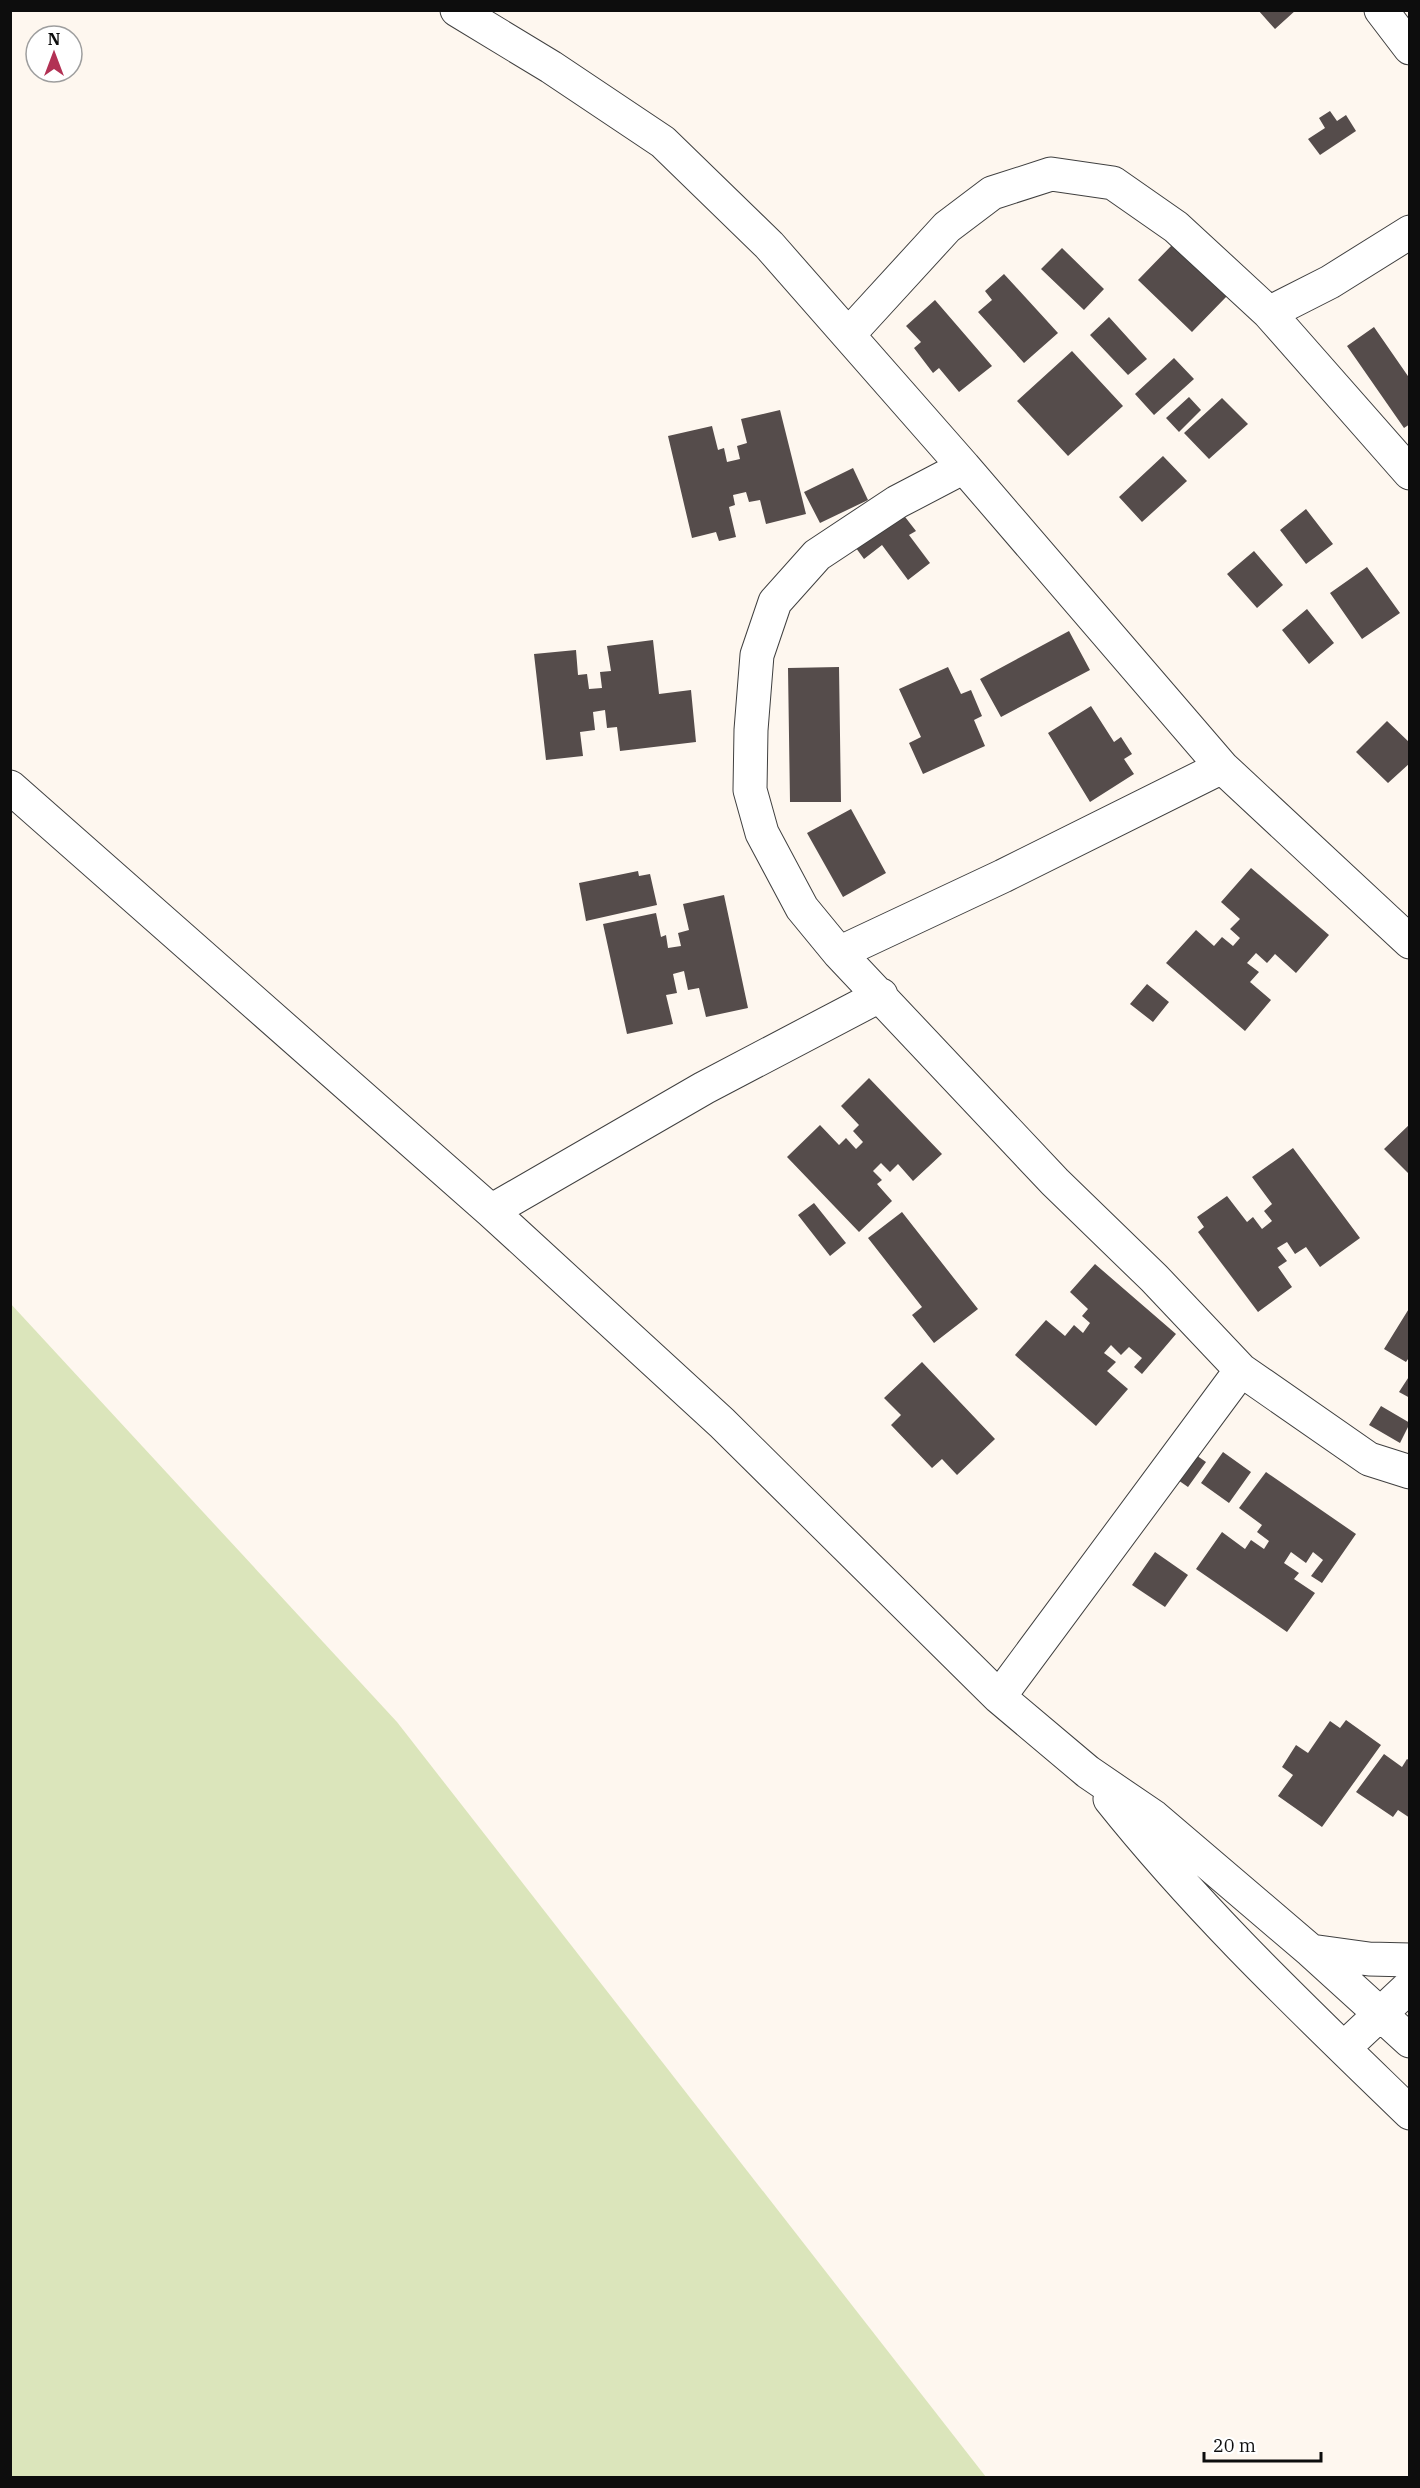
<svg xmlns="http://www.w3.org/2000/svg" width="1420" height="2488" viewBox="0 0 1420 2488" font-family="'IBM Plex Serif',serif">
<rect width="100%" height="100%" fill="#fef7ef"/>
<path fill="#dbe5bb" d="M10 1303 397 1722 986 2477H11Z"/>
<path fill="#554c4b" d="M1258 10H1296L1275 29Z
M1330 111 1337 121 1346 115 1356 131 1320 155 1308 139 1325 128 1319 118Z
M1173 244 1227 296 1192 332 1138 280Z
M1062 248 1104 289 1084 310 1041 269Z
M1004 274 1058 333 1024 363 978 312 992 300 985 291Z
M935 300 992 366 959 392 939 368 933 373 914 348 921 342 906 326Z
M1109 317 1147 359 1128 375 1090 335Z
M1374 327 1410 379V424L1404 428 1347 346Z
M1072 351 1123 406 1068 456 1017 401Z
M1174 358 1194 379 1154 415 1135 394Z
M1189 397 1201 410 1179 432 1166 418Z
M1222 398 1248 424 1209 459 1184 433Z
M780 410 806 514 766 524 760 500 749 502 746 492 733 495 735 505 729 507 736 537 719 541 716 532 692 538 668 436 712 426 718 450 724 448 727 462 740 459 737 446 747 443 741 419Z
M1163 456 1187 481 1142 522 1119 497Z
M853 468 868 500 820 523 804 492Z
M1306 509 1333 544 1306 564 1280 530Z
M902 513 916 531 909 535 930 563 908 580 882 545 864 559 856 548Z
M1254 551 1283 585 1257 608 1227 574Z
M1367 567 1400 613 1362 639 1330 593Z
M1307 609 1334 643 1309 664 1282 630Z
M1069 631 1090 670 1001 717 980 679Z
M653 640 659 694 691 690 696 742 620 751 617 727 607 728 605 710 593 712 595 730 580 732 583 756 546 760 534 654 576 650 578 675 587 674 589 689 602 688 600 672 611 671 607 646Z
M839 667 841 802H790L788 668Z
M948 667 961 694 971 690 982 716 974 720 985 746 923 774 909 743 921 737 899 689Z
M1091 706 1114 742 1121 737 1132 754 1124 759 1134 774 1090 802 1048 733Z
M1387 721 1410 743V763L1388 783 1356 752Z
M851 809 886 873 843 897 807 833Z
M1251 868 1329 935 1296 973 1275 954 1267 963 1256 953 1247 963 1259 972 1250 982 1271 1000 1245 1031 1166 963 1196 930 1214 946 1222 937 1233 946 1240 938 1230 929 1240 919 1221 902Z
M638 871 639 876 650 874 657 905 586 921 579 883Z
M724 895 748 1008 706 1017 699 988 688 990 684 971 673 974 677 993 666 995 673 1024 627 1034 603 924 656 913 661 937 666 935 668 948 681 946 678 933 689 930 683 904Z
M1147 984 1169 1002 1153 1022 1130 1004Z
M869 1078 942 1154 913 1181 898 1164 890 1172 881 1163 873 1171 882 1180 877 1184 892 1201 859 1232 787 1157 820 1125 839 1145 846 1138 856 1149 863 1142 853 1131 859 1125 841 1106Z
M1410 1124V1175L1384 1149Z
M1293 1148 1360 1238 1320 1267 1306 1247 1295 1254 1287 1242 1277 1248 1287 1261 1278 1267 1292 1287 1258 1312 1198 1232 1204 1227 1197 1217 1227 1196 1247 1222 1253 1217 1262 1229 1272 1221 1264 1211 1272 1204 1252 1177Z
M814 1203 846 1243 830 1256 798 1215Z
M902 1212 978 1309 934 1343 912 1315 922 1307 868 1238Z
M1095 1264 1176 1334 1142 1374 1134 1367 1142 1358 1129 1347 1121 1355 1111 1345 1104 1353 1116 1362 1107 1371 1128 1389 1096 1426 1015 1355 1046 1320 1065 1336 1074 1325 1083 1333 1090 1323 1082 1316 1088 1309 1070 1292Z
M1410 1307V1356L1406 1362 1384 1349Z
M922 1362 995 1439 957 1475 942 1459 932 1468 891 1425 901 1415 884 1398Z
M1410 1375V1398L1399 1392Z
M1381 1406 1410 1423 1400 1443 1369 1425Z
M1223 1452 1251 1472 1229 1503 1201 1483Z
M1193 1453 1206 1462 1188 1487 1175 1478Z
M1266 1472 1356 1534 1322 1583 1311 1576 1323 1560 1313 1552 1306 1563 1291 1552 1284 1563 1299 1573 1294 1579 1315 1593 1287 1632 1196 1569 1222 1532 1245 1549 1251 1540 1264 1549 1269 1541 1257 1532 1262 1525 1239 1508Z
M1155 1552 1188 1575 1165 1607 1132 1585Z
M1346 1720 1381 1745 1322 1827 1278 1796 1293 1775 1282 1767 1296 1745 1308 1753 1330 1721 1340 1728Z
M1384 1754 1402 1767 1407 1759 1410 1761V1818L1398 1810 1393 1817 1356 1792Z"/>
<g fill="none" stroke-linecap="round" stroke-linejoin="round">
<defs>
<path id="minor" d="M457 10 551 67 663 142 769 245 964 467 897 502 817 555 775 602 757 655 751 730 750 790 762 833 802 908 839 953 1055 1182 1154 1278 1241 1370 1369 1459 1410 1472
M1381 10 1410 48
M1410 232 1330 282 1269 313 1410 473
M849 334 947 227 992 193 1051 174 1113 183 1176 227 1269 313
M964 467 1222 767
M10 787 491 1211 722 1423 999 1697 1088 1772 1154 1817 1311 1951 1410 2041
M839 953 1003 876 1222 767 1410 942
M491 1211 704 1088 881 995
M999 1697 1241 1370
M1110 1799C1200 1912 1306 2012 1410 2113
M1311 1951 1369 1959 1410 1960
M1344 2048 1410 1986"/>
</defs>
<use href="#minor" stroke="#404040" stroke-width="35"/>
<use href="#minor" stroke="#fff" stroke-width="33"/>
</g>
<rect width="1420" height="2488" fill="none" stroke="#0d0d0d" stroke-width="24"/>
<g transform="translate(54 54)"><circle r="28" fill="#ffffff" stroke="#9e9e9e" stroke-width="1.5"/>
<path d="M0-4.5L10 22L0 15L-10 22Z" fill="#b23154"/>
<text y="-9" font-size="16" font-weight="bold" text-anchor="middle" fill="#0d0d0d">N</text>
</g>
<path d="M1204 2452v9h117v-9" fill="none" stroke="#0d0d0d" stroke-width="3"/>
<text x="1213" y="2452" font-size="18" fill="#0d0d0d" stroke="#ffffff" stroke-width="4.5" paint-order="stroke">20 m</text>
</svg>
